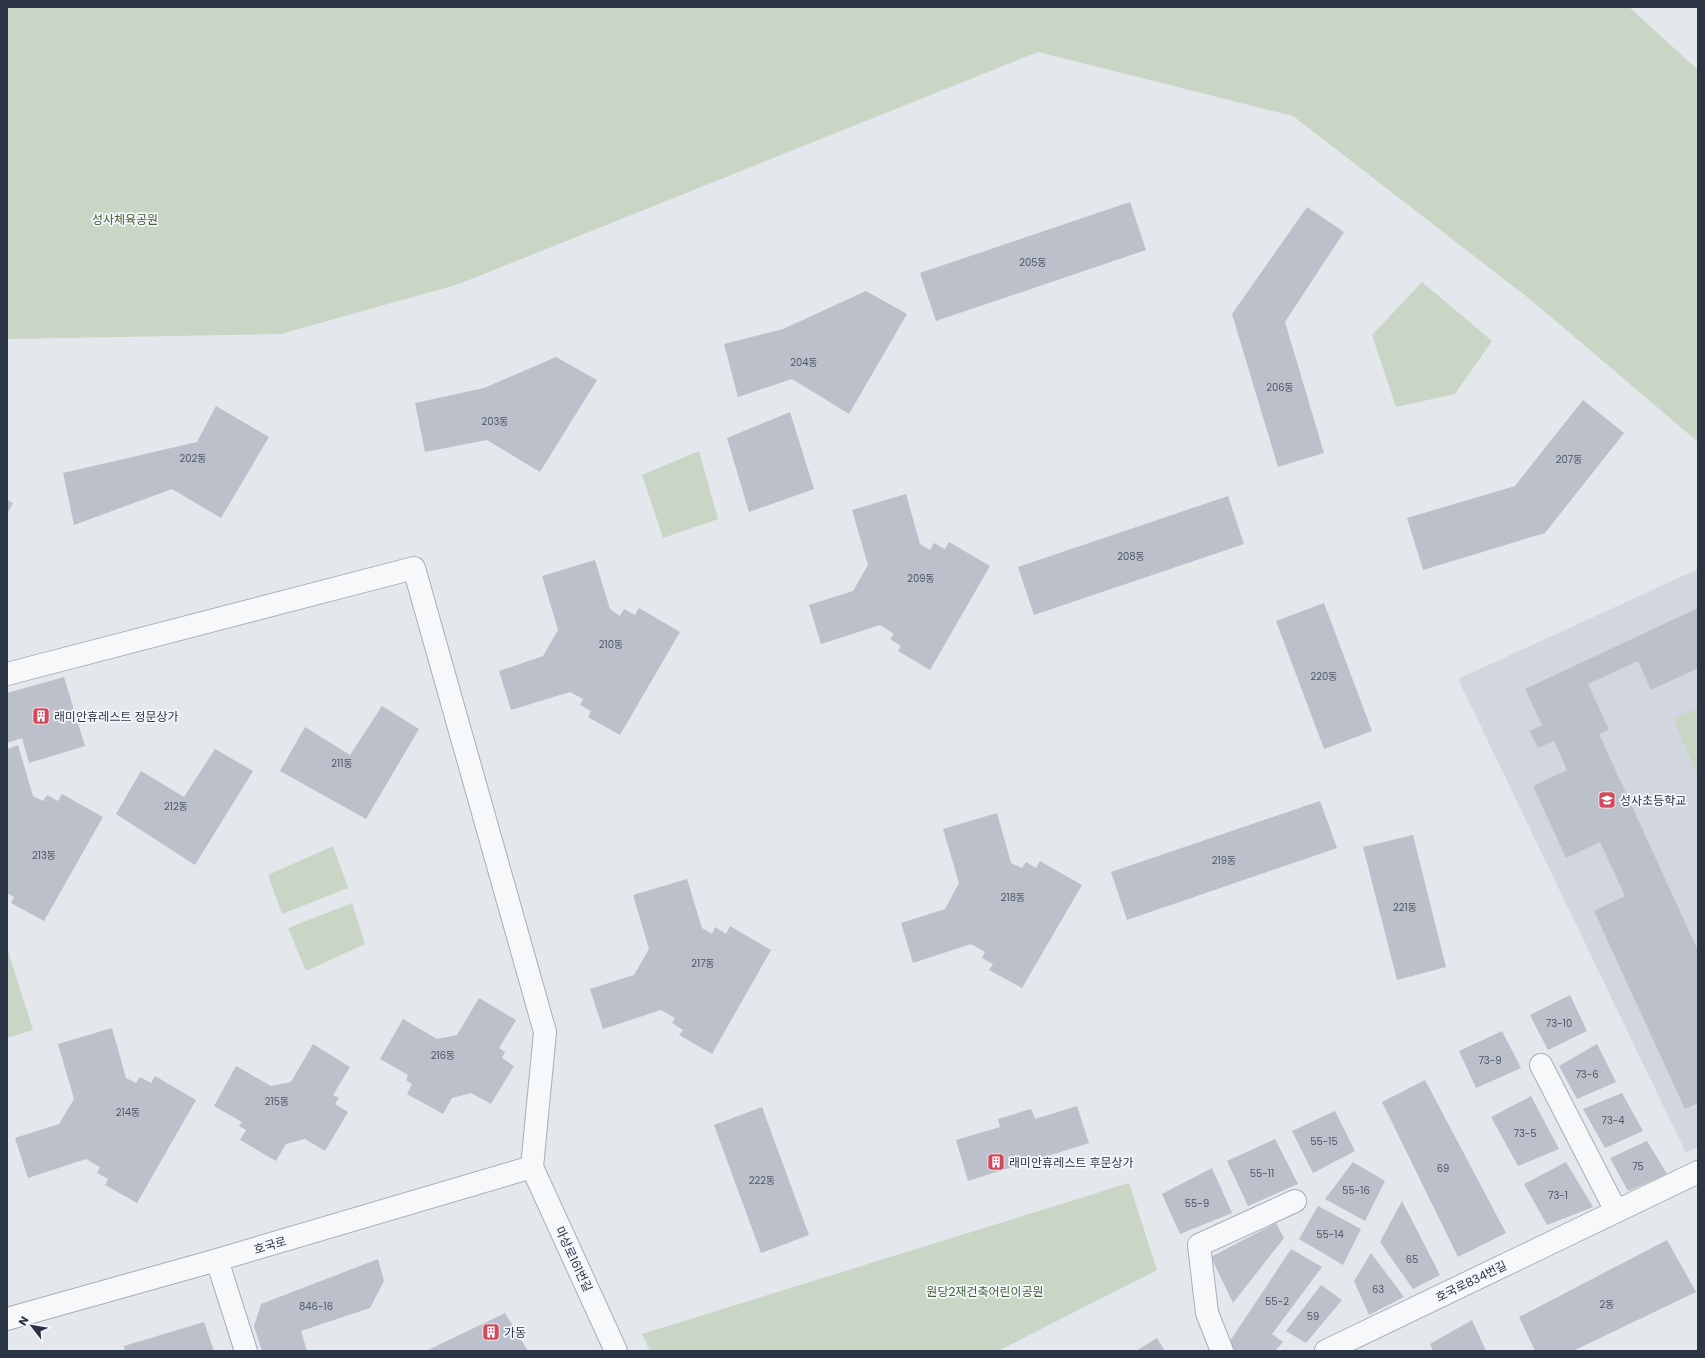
<svg xmlns="http://www.w3.org/2000/svg" width="1705" height="1358" viewBox="0 0 1705 1358" font-family="Poppins,'Noto Sans KR',sans-serif">
<rect width="100%" height="100%" fill="#e4e7ec"/>
<path fill="#d2d6de" d="M1698 569V1147L1686 1153 1458 679Z"/>
<path fill="#c9d6c5" d="M7 7H1629L1698 70V442L1531 300 1293 116 1038 52 459 284 281 334 7 339Z
M1422 282 1492 341 1455 394 1396 407 1372 335Z
M699 451 718 519 663 538 642 475Z
M1698 707V775L1673 719Z
M333 846 348 888 282 914 268 875Z
M352 903 365 944 306 971 288 928Z
M7 948 33 1030 7 1038Z
M1129 1183 1157 1270 998 1351H650L642 1334Z"/>
<path fill="#bbc0ca" d="M1130 202 1146 250 936 321 920 273Z
M1307 207 1344 232 1285 322 1324 453 1278 467 1232 314Z
M866 291 907 314 849 414 792 379 738 397 724 344 783 329Z
M556 357 597 380 540 472 487 440 425 452 415 403 484 388Z
M1583 400 1624 433 1545 533 1423 570 1407 518 1515 486Z
M216 406 269 437 221 518 172 489 74 525 63 473 197 442Z
M790 412 814 489 749 512 727 438Z
M906 494 920 544 930 550 934 543 945 549 949 542 990 566 930 670 898 651 901 646 890 639 894 634 880 625 821 644 809 605 853 591 868 565 852 510Z
M1228 496 1244 544 1034 615 1018 567Z
M7 500 13 503 7 514Z
M595 560 610 609 620 616 624 609 635 615 639 608 680 632 620 735 588 717 591 711 580 705 583 699 570 692 511 710 499 671 543 656 558 630 542 576Z
M1324 603 1372 731 1324 749 1276 621Z
M1698 608V668L1651 690 1638 661 1588 684 1609 730 1599 734 1698 951V1103L1685 1109 1594 911 1625 896 1600 842 1566 858 1533 786 1567 770 1554 741 1538 748 1530 731 1542 725 1525 689Z
M64 677 85 746 29 763 22 738 7 743V693Z
M382 706 419 729 366 819 280 771 305 727 350 755Z
M18 745 33 796 43 801 47 795 58 801 62 794 103 817 44 921 11 903 14 897 7 893V749Z
M215 749 253 771 195 865 116 814 141 771 184 797Z
M1320 801 1337 848 1127 920 1111 872Z
M997 813 1011 863 1022 868 1026 862 1036 868 1040 861 1082 885 1022 988 989 970 993 964 982 958 985 952 971 944 913 963 901 923 945 909 959 883 943 829Z
M1413 835 1446 967 1397 980 1363 847Z
M687 879 702 928 712 934 715 927 726 934 730 926 771 950 712 1054 679 1035 683 1030 672 1023 675 1018 661 1010 603 1029 590 989 634 975 649 949 633 895Z
M1570 995 1587 1031 1548 1050 1530 1015Z
M479 998 516 1020 499 1048 505 1052 502 1058 514 1066 491 1104 471 1093 452 1098 443 1114 407 1094 412 1084 406 1080 408 1075 380 1059 403 1019 437 1039 457 1035Z
M112 1028 126 1078 136 1083 140 1077 151 1083 155 1076 196 1100 137 1203 105 1185 108 1179 97 1173 100 1167 86 1159 28 1178 15 1138 59 1124 74 1099 58 1044Z
M1502 1031 1521 1068 1476 1088 1459 1051Z
M313 1044 350 1067 333 1095 339 1098 335 1104 348 1112 325 1151 305 1139 286 1144 276 1161 240 1140 246 1130 239 1126 242 1122 214 1106 236 1066 271 1086 291 1082Z
M1597 1044 1616 1082 1577 1099 1559 1066Z
M1425 1080 1506 1233 1458 1257 1382 1102Z
M1622 1093 1643 1131 1605 1148 1583 1109Z
M1531 1096 1559 1149 1518 1166 1491 1117Z
M1077 1106 1089 1143 968 1181 956 1140 1000 1127 998 1119 1031 1109 1035 1119Z
M762 1107 809 1235 761 1253 714 1125Z
M1335 1111 1355 1151 1313 1173 1292 1131Z
M1275 1139 1298 1184 1248 1206 1227 1161Z
M1647 1141 1667 1174 1628 1191 1610 1158Z
M1353 1162 1385 1181 1365 1221 1325 1199Z
M1566 1162 1593 1207 1547 1225 1524 1184Z
M1212 1168 1232 1213 1180 1234 1162 1194Z
M1402 1201 1440 1275 1413 1289 1380 1242Z
M1318 1206 1361 1229 1343 1265 1299 1239Z
M1276 1223 1284 1238 1233 1303 1211 1257Z
M1667 1240 1696 1292 1573 1351H1535L1519 1317Z
M1291 1249 1322 1267 1272 1334 1283 1342 1275 1351H1232L1226 1347Z
M1371 1253 1404 1297 1369 1315 1354 1281Z
M378 1259 384 1281 370 1308 301 1331 307 1351H262L254 1326 261 1304Z
M1321 1285 1342 1300 1306 1343 1286 1331Z
M505 1313 528 1351H426Z
M1472 1320 1486 1351H1433L1430 1344Z
M204 1322 214 1351H125L124 1346Z
M1157 1338 1165 1351H1136Z"/>
<g fill="none" stroke-linecap="round" stroke-linejoin="round">
<defs>
<path id="minor" d="M7 674 414 568 545 1032 532 1167
M1541 1065 1616 1211
M532 1167 616 1351
M217 1260 246 1351
M7 1319 217 1260 532 1167
M1222 1351 1207 1313 1199 1245 1295 1201
M1326 1351 1698 1172"/>
</defs>
<use href="#minor" stroke="#a9aeb7" stroke-width="24"/>
<use href="#minor" stroke="#f7f8fa" stroke-width="22"/>
</g>
<defs>
<symbol id="building-square" viewBox="-11 -11 22 22"><rect x="-9" y="-9" width="18" height="18" rx="4" fill="#d1495b" stroke="#f4f6f9"/><path d="M-4-6H4V6H1V3H-1V6H-4ZM-2.5-4.3h1.7v1.8h-1.7ZM.8-4.3h1.7v1.8H.8ZM-2.5-1h1.7V.8h-1.7ZM.8-1h1.7V.8H.8Z" fill="#fff"/></symbol>
<symbol id="school-square" viewBox="-11 -11 22 22"><rect x="-9" y="-9" width="18" height="18" rx="4" fill="#d1495b" stroke="#f4f6f9"/><path d="M0-5L7-2L0 1L-7-2ZM-4 1L0 2.5L4 1V4Q0 6-4 4Z" fill="#fff"/></symbol>
</defs>
<g fill-rule="evenodd">
<use href="#building-square" x="31" y="706" width="20" height="20"/>
<use href="#school-square" x="1597" y="790" width="20" height="20"/>
<use href="#building-square" x="986" y="1152" width="20" height="20"/>
<use href="#building-square" x="481" y="1322" width="20" height="20"/>
</g>
<g text-anchor="middle" dominant-baseline="central" stroke-width="3.5" stroke-linejoin="round" paint-order="stroke">
<g font-size="10" fill="#4f5766">
<text x="1033" y="262">205동</text>
<text x="804" y="362">204동</text>
<text x="1280" y="387">206동</text>
<text x="495" y="421">203동</text>
<text x="193" y="458">202동</text>
<text x="1569" y="459">207동</text>
<text x="1131" y="556">208동</text>
<text x="921" y="578">209동</text>
<text x="611" y="644">210동</text>
<text x="1324" y="676">220동</text>
<text x="342" y="763">211동</text>
<text x="176" y="806">212동</text>
<text x="44" y="855">213동</text>
<text x="1224" y="860">219동</text>
<text x="1013" y="897">218동</text>
<text x="1405" y="907">221동</text>
<text x="703" y="963">217동</text>
<text x="1559" y="1023">73-10</text>
<text x="443" y="1055">216동</text>
<text x="1490" y="1060">73-9</text>
<text x="1587" y="1074">73-6</text>
<text x="277" y="1101">215동</text>
<text x="128" y="1112">214동</text>
<text x="1613" y="1120">73-4</text>
<text x="1525" y="1133">73-5</text>
<text x="1324" y="1141">55-15</text>
<text x="1638" y="1166">75</text>
<text x="1443" y="1168">69</text>
<text x="1262" y="1173">55-11</text>
<text x="762" y="1180">222동</text>
<text x="1356" y="1190">55-16</text>
<text x="1558" y="1195">73-1</text>
<text x="1197" y="1203">55-9</text>
<text x="1330" y="1234">55-14</text>
<text x="1412" y="1259">65</text>
<text x="1378" y="1289">63</text>
<text x="1277" y="1301">55-2</text>
<text x="1607" y="1304">2동</text>
<text x="316" y="1306">846-16</text>
<text x="1313" y="1316">59</text>
</g>
<g font-size="12" fill="#3f6138" stroke="#f4f6f9">
<text x="125" y="219">성사체육공원</text>
<text x="985" y="1291">원당2재건축어린이공원</text>
</g>
<g font-size="12" fill="#2b3445" stroke="#f4f6f9" text-anchor="start">
<text x="54" y="716">래미안휴레스트 정문상가</text>
<text x="1620" y="800">성사초등학교</text>
<text x="1009" y="1162">래미안휴레스트 후문상가</text>
<text x="504" y="1332">가동</text>
</g>
<g font-size="12" fill="#2b3445" stroke="#f4f6f9">
<text transform="translate(270 1245) rotate(-16)">호국로</text>
<text transform="translate(574 1259) rotate(65)">마상로161번길</text>
<text transform="translate(1471 1281) rotate(-26)">호국로834번길</text>
</g>
</g>
<rect width="1705" height="1358" fill="none" stroke="#2b3445" stroke-width="16"/>
<g transform="translate(32 1326) rotate(301)" stroke="#f4f6f9" stroke-width="3" paint-order="stroke">
<path d="M0-3L7 15L0 10L-7 15Z" fill="#2b3445"/>
<text y="-6" font-size="11" font-weight="bold" text-anchor="middle" fill="#2b3445">N</text>
</g>
</svg>
